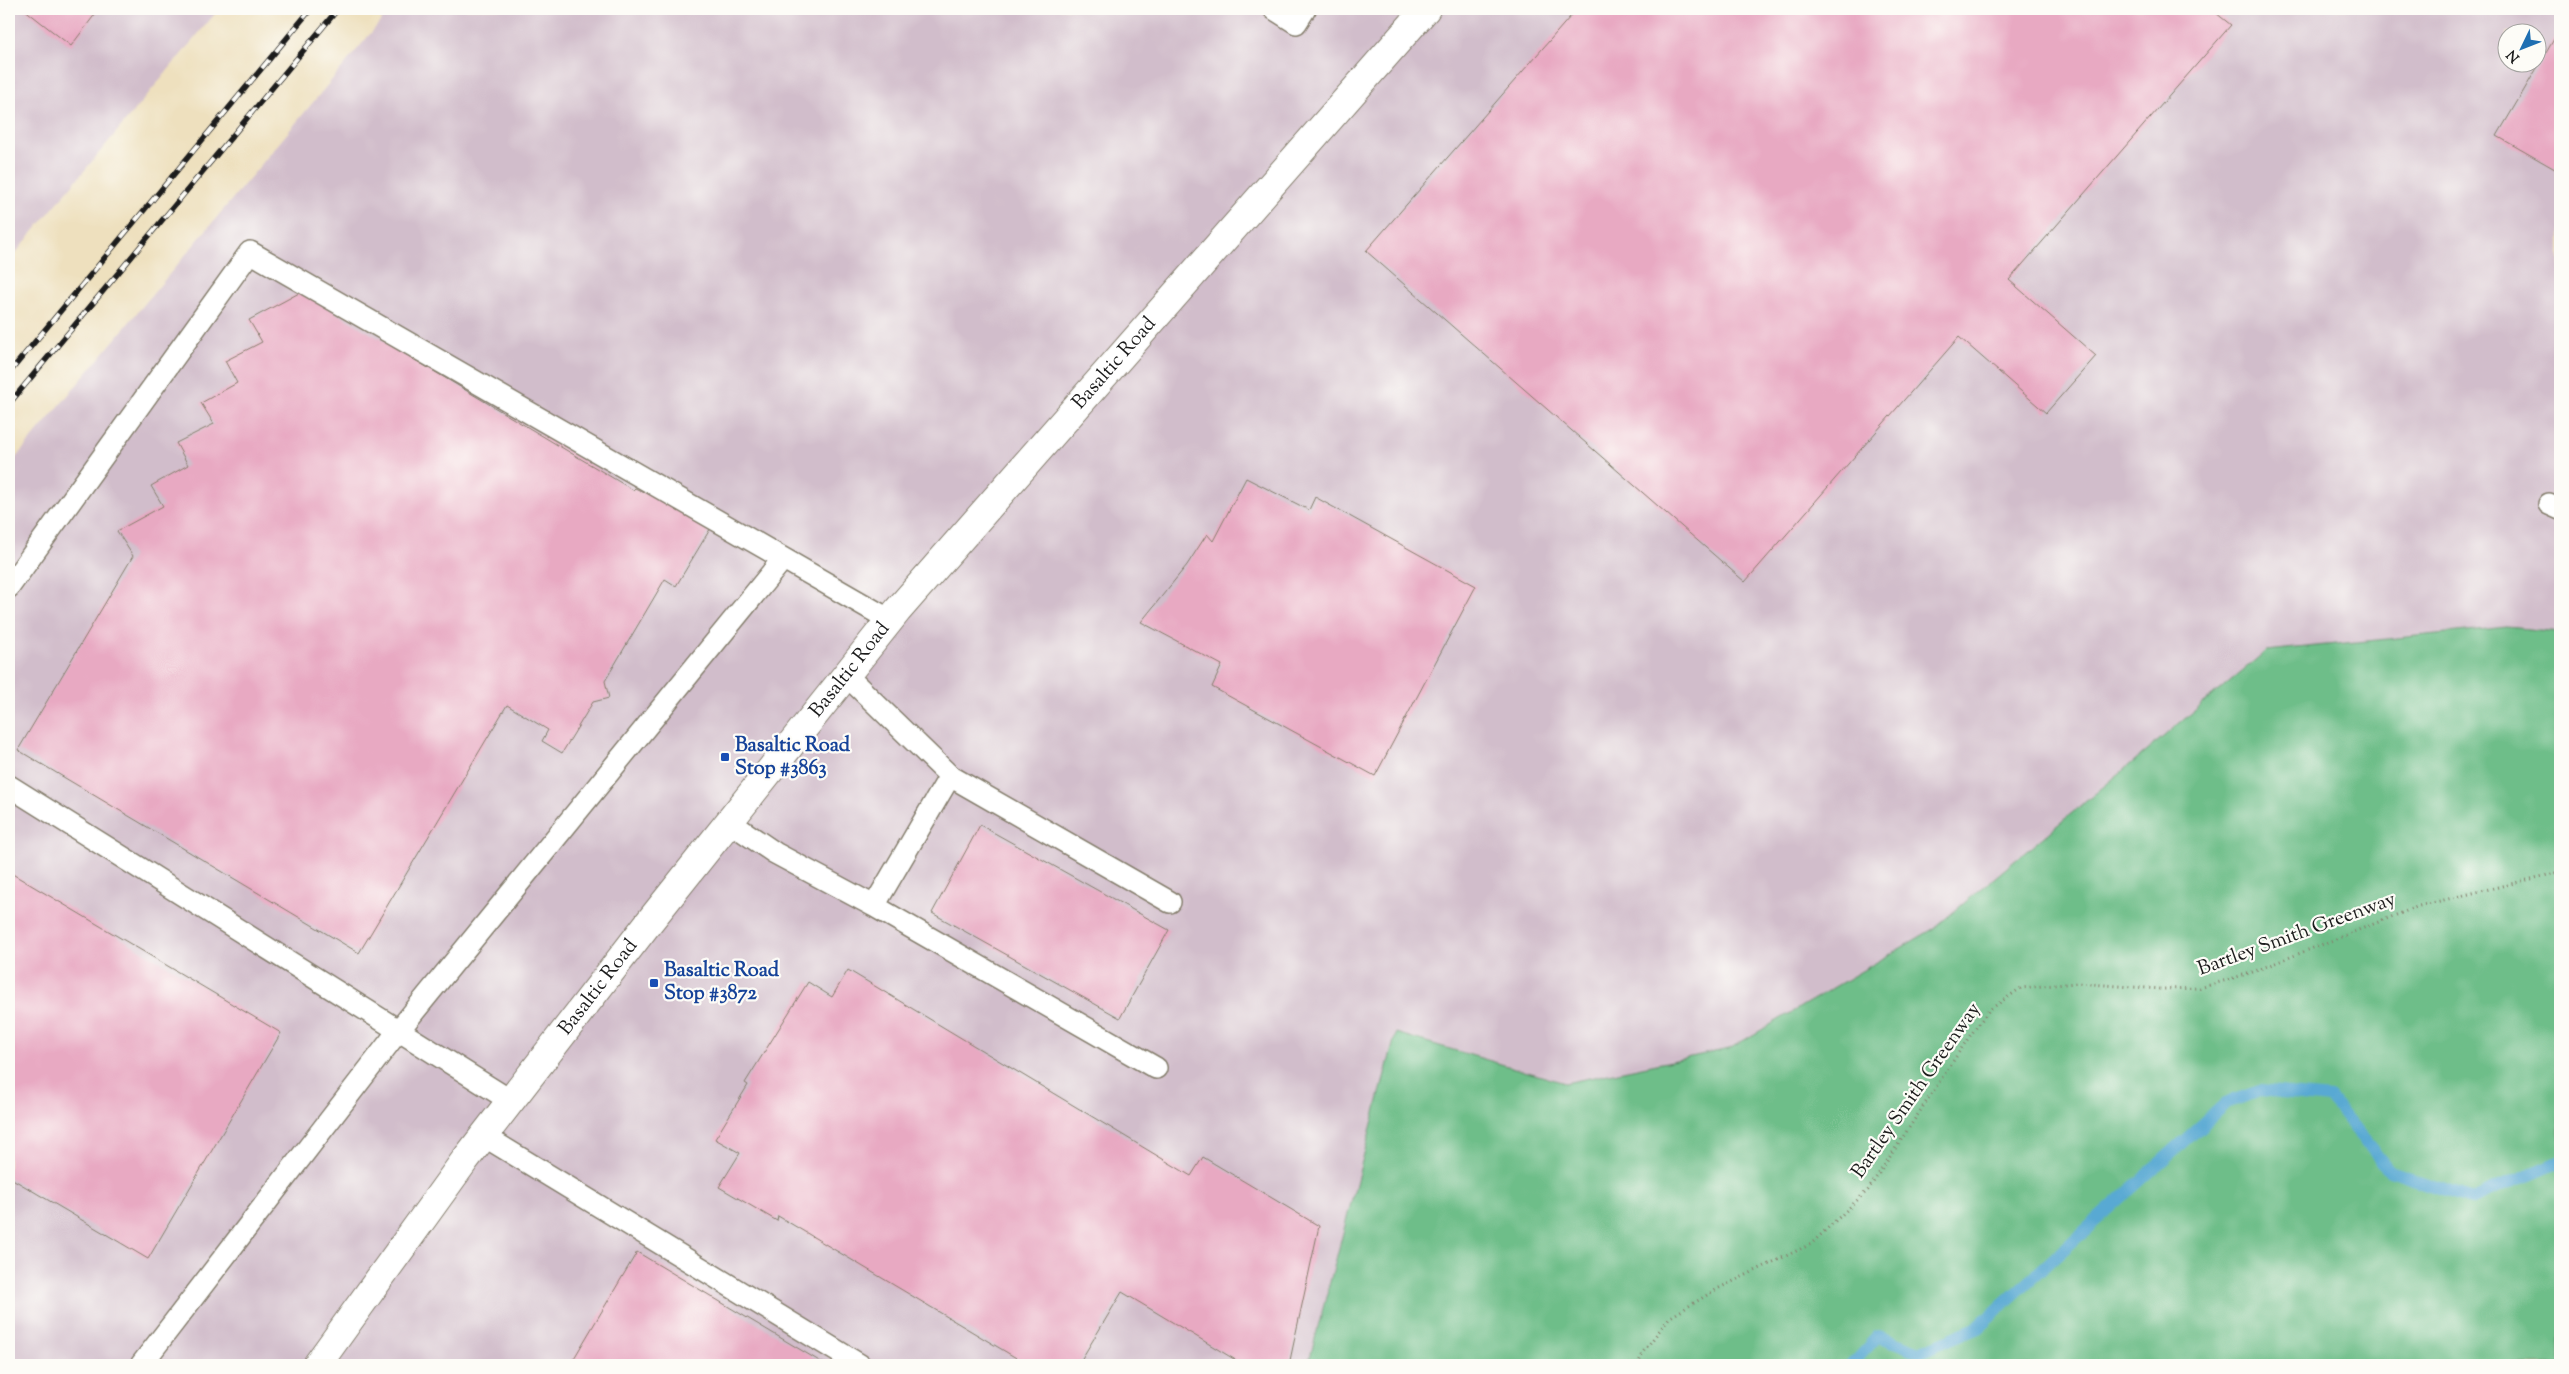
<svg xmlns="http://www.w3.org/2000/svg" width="2569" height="1374" viewBox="0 0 2569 1374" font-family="'Sorts Mill Goudy',serif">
<rect width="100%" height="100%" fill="#fdfcf7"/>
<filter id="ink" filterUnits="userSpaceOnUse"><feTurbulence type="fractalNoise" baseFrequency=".02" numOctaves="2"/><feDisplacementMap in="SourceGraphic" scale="10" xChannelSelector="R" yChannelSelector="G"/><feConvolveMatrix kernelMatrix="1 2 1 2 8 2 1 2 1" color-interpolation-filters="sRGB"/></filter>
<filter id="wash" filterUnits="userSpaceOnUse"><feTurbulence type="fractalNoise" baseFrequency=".0096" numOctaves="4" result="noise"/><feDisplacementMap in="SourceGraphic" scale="20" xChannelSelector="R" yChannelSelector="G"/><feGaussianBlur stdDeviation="1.12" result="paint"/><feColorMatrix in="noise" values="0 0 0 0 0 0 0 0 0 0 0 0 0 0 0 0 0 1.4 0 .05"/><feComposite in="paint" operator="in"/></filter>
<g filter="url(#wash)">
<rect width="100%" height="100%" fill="#eee0be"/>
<path fill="#d1bdcb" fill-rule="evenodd" d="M9 9H219L9 261Z
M391 9H2560V632L2507 627 2266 651 1933 929 1729 1049 1565 1083 1397 1033 1308 1365H9V466ZM2506 32H2536V62H2506Z"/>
<path fill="#6ebe89" stroke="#456d52" d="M2507 627 2560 632V1365H1308L1396 1033 1565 1083 1729 1049 1933 929 2266 651Z"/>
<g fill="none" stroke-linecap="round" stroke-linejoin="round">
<path stroke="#59a9d3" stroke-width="12" d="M1851 1365 1878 1336 1920 1352 1978 1327 2226 1103 2260 1091 2330 1098 2390 1171 2472 1199 2560 1161"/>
</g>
<g id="blocks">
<path fill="#e8a9c2" d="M24 9H99L71 46Z
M1577 9H2211L2231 25 2009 280 2096 356 2046 413 1959 337 1745 582 1366 251Z
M2560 29V172L2497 136Z
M301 292 633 490 635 488 641 491 647 481 715 521 676 586 665 579 605 681 609 698 593 702 562 753 542 741 548 730 507 705 359 953 18 750 133 556 117 531 163 506 151 486 188 465 176 443 214 424 201 403 237 383 225 361 262 342 249 320Z
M1246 478 1309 510 1315 497 1476 586 1375 776 1212 687 1222 665 1141 622 1187 565 1207 534 1213 541Z
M980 825 1169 930 1120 1018 932 913Z
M9 872 281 1033 148 1259 9 1177Z
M848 970 1191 1176 1203 1157 1319 1226 1289 1365H1244L1122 1292 1078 1365H1028L778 1216 777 1221 719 1187 740 1153 715 1139 748 1085 745 1083 808 982 832 997Z
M637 1252 826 1365H570Z"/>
</g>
</g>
<g filter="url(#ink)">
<use href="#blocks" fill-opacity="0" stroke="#857e6d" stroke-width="1"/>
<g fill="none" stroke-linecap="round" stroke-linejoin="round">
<defs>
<path id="lane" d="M1274 9 1296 23 1305 9
M2549 504 2560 509
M9 587 250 252 890 620
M950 776 1170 902
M9 786 511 1101
M728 821 775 853 874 906 950 776 846 675
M874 906 1156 1068
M484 1136 860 1365
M141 1365 399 1030 783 559"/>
<g id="street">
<path id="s1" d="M317 1365 465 1160 646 926 898 610 1426 9"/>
</g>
</defs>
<use href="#lane" stroke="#857e6d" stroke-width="24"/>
<use href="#street" stroke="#857e6d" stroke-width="30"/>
<path stroke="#857e6d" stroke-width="3" stroke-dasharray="1 4" stroke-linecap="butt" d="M1638 1365 1643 1352 1669 1318 1717 1289 1811 1244 1868 1190 1967 1040 1989 1010 2021 988 2076 983 2161 989 2200 988 2250 973 2419 906 2560 872"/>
<use href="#lane" stroke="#fff" stroke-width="21"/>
<use href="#street" stroke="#fff" stroke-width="28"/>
<defs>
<path id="rail" d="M9 373 311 9
M9 404 338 9"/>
</defs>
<use href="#rail" stroke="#1c1c1c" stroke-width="5.5"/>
<use href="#rail" stroke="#fdfcf7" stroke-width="4" stroke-dasharray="11" stroke-linecap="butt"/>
</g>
</g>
<g fill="#1a4fb4" stroke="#fdfcf7" stroke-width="2">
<rect x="720" y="752" width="10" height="10" rx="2.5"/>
<rect x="649" y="978" width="10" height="10" rx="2.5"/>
</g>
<g text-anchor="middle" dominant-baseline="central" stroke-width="4.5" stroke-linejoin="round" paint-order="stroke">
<g font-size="20" fill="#1c1c1c" stroke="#fdfcf7">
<text stroke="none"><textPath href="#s1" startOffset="1281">Basaltic Road</textPath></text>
<text stroke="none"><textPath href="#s1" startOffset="876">Basaltic Road</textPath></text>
<text transform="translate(2297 935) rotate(-20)">Bartley Smith Greenway</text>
<text stroke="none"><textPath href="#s1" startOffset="471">Basaltic Road</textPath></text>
<text transform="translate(1917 1091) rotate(-55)">Bartley Smith Greenway</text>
</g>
<g font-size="20" font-weight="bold" fill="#164399" stroke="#fdfcf7" text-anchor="start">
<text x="735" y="746">Basaltic Road<tspan x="735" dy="23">Stop #3863</tspan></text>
<text x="664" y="971">Basaltic Road<tspan x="664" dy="23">Stop #3872</tspan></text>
</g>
</g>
<rect width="2569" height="1374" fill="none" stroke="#fdfcf7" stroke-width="30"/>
<g transform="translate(2522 48) rotate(227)"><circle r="24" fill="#fdfcf7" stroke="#a3a29f"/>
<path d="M0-4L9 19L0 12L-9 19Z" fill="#1f6fb2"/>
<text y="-8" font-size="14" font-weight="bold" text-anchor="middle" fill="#1c1c1c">N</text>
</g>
</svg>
